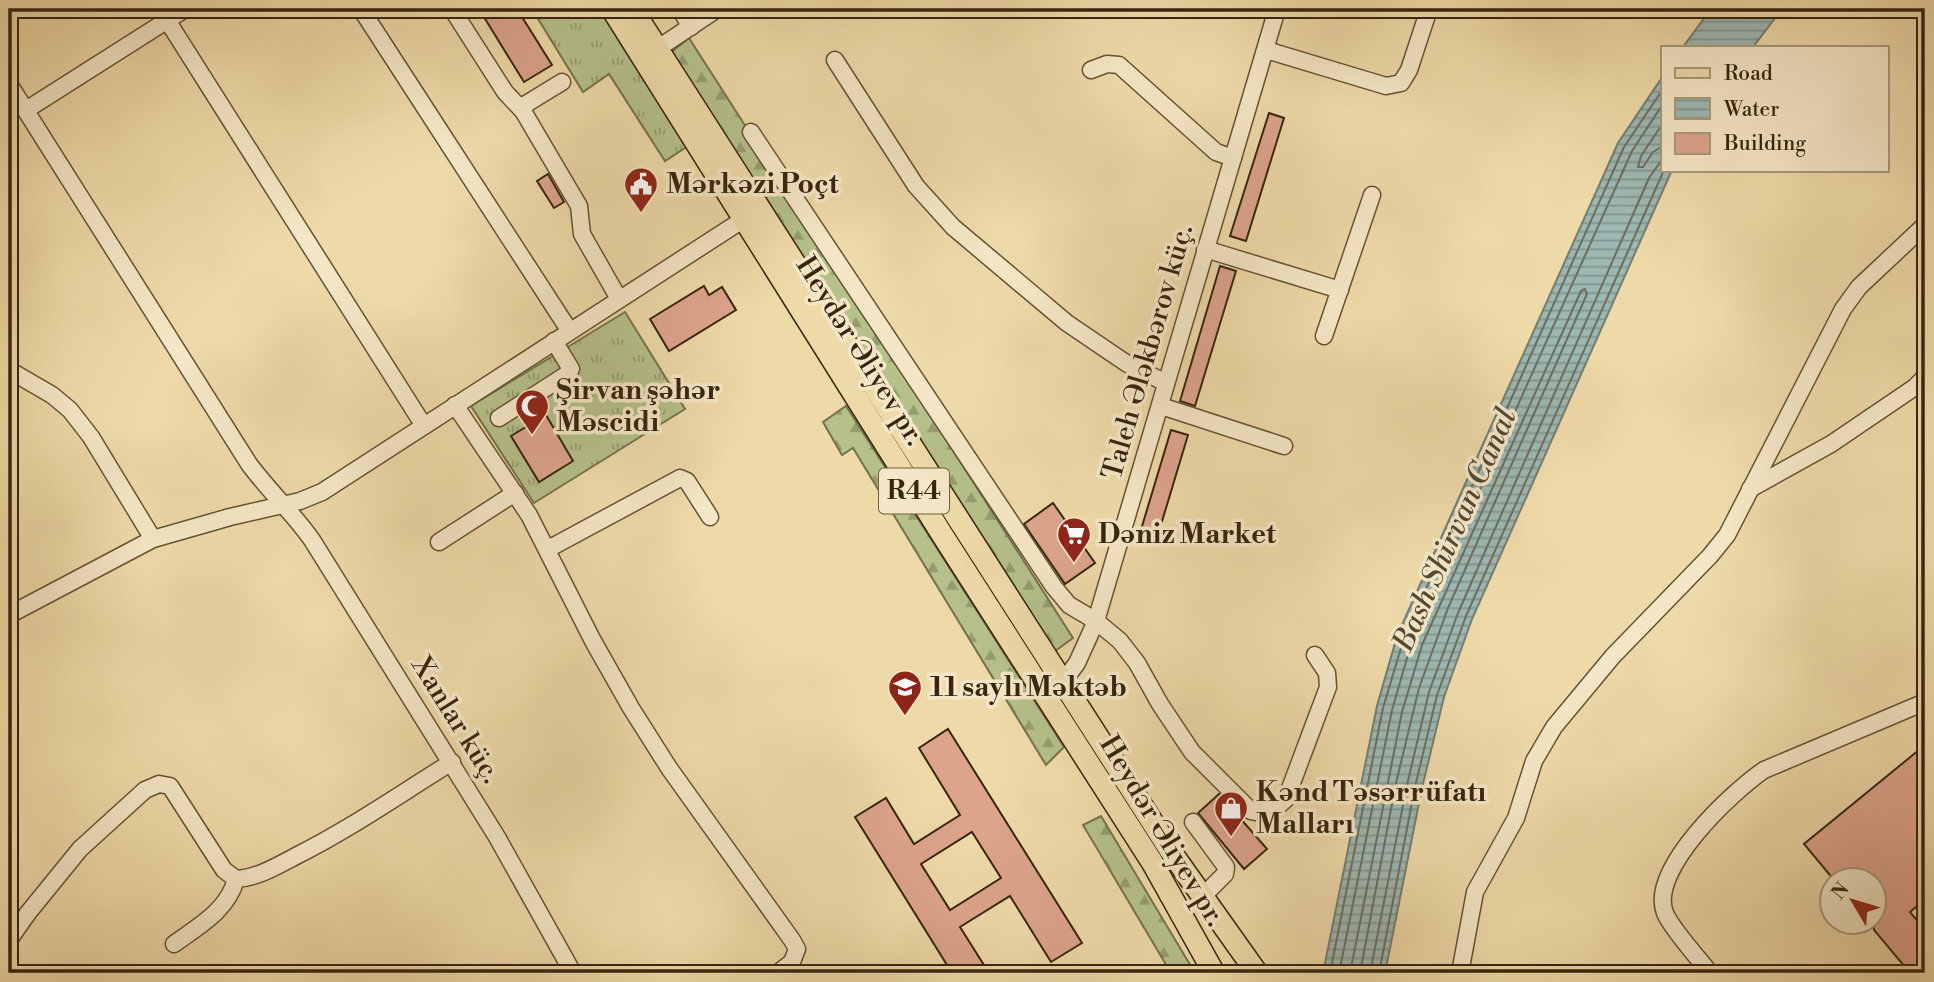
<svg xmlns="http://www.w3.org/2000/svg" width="1934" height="982" viewBox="0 0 1934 982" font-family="'Libre Bodoni',serif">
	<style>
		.grass { fill: url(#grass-tufts); stroke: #76724c; stroke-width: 2 }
		.forest { fill: url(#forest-firs); stroke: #76724c; stroke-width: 2 }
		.water { fill: url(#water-rules); stroke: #747d70; stroke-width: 2 }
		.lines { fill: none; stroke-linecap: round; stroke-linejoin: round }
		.shore { stroke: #6a6e60; stroke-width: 2 }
		.building { fill: #dda48c; stroke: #37250e; stroke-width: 2; fill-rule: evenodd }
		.minor-casing { stroke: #655234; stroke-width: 19 }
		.major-casing { stroke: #37250e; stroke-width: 24 }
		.minor { stroke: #f4e6c6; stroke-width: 16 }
		.major { stroke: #eed9a8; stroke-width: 21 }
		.labels { text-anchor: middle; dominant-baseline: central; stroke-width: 7; stroke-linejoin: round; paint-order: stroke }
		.shield { fill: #f4e6c6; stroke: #705f45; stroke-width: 2 }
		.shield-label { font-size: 26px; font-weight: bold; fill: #37250e }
		.poi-label { font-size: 28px; font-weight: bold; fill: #37250e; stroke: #f4e6c6; text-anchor: start }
		.street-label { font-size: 28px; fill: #37250e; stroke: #f4e6c6 }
		.water-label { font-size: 30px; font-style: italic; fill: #504a37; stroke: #f4e6c6 }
	</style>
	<defs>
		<pattern id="grass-tufts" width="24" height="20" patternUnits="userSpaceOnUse" patternTransform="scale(1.75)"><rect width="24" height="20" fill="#b5c08a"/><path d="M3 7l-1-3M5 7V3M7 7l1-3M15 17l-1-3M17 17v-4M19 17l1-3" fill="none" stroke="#949c6f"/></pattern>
		<pattern id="forest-firs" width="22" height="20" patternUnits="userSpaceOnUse" patternTransform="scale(1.75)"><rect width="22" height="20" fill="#b5c08a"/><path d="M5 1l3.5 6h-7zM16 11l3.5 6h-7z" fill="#949c6f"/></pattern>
		<pattern id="water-rules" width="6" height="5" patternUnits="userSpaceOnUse" patternTransform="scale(1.75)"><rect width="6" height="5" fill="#9db8b2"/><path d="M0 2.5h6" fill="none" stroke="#81958f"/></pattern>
	</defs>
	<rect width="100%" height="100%" fill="#eed9a8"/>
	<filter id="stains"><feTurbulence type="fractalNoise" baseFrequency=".00286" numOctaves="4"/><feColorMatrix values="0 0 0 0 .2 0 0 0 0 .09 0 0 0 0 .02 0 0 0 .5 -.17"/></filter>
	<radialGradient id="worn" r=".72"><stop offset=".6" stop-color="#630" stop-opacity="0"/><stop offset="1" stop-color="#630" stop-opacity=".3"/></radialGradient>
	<g class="grass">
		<polygon points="532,9 602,9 688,146 665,161 609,74 583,92"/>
		<polygon points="625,312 685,409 534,503 471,406"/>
	</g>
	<g class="forest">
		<polygon points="689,38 1073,638 1051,654 669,54"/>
		<polygon points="846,406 1064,747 1046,765 853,448 842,455 823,422"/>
		<polygon points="1101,816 1195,973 1171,973 1083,825"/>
	</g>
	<g class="water">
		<polygon points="1711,9 1782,9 1753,47 1683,47"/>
		<polygon points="1663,76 1663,170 1672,170 1472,619 1444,697 1422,788 1385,973 1323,973 1377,706 1397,636 1618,143"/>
	</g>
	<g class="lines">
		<g class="shore">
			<polyline points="1663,123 1641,156 1638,167 1643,167 1653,152 1663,146"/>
			<polyline points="1330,973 1383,708 1404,638 1624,147 1663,89"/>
			<polyline points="1339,973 1392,710 1412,641 1632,151 1663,104"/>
			<polyline points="1350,973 1402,712 1422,645 1581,291 1585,289 1587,294 1448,608 1419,688 1396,783 1360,973"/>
			<polyline points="1370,973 1407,785 1429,692 1458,613 1649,178 1663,158"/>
			<polyline points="1379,973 1415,787 1437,695 1466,616 1664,170"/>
		</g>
	</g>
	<g class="building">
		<polygon points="479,9 517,9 552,65 524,82"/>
		<polygon points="1269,113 1284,118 1246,241 1230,236"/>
		<polygon points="548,174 564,202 554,208 537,181"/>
		<polygon points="1220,266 1236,271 1195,406 1180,401"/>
		<polygon points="704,286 709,295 722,287 736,310 669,351 650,319"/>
		<polygon points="546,415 573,461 539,482 511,436"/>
		<polygon points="1171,430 1188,435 1157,538 1140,533"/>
		<polygon points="1053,503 1095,563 1065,584 1024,524"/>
		<path d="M948,729L1082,943L1051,962L1010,896L960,927L989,973H952L855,817L886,798L914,844L960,815L919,748ZM972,832L1001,878L950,910L921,864Z"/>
		<polygon points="1925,745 1925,899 1910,912 1925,930 1925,973 1910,973 1874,930 1874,880 1834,880 1804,844"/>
		<polygon points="1219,794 1267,849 1244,869 1198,813"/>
	</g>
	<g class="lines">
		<g class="minor-casing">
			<g id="minor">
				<polyline points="160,9 424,426"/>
				<polyline points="361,9 569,330"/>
				<polyline points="452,9 505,92 523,111"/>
				<polyline points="680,9 691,27"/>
				<polyline points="657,49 717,9"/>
				<polyline points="1266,50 1386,86 1401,83 1409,70 1429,9"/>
				<polyline points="835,60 916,186 953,227 1067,323 1126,363 1166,383"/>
				<polyline points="1091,70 1107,64 1119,65 1216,152 1233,158"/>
				<polyline points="562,82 526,104 523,111 579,206 582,234 619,299"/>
				<path d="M9,84L249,464C269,491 293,513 312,540L497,837L573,973"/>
				<polyline points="26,110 185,9"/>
				<path d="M751,132L1054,587L1069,605L1096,621L1120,641L1137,663L1160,704L1192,752L1251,811C1267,815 1274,810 1286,799L1328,687L1327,673L1315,655"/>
				<polyline points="1205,249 1340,290"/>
				<polyline points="1324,336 1372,195"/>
				<polyline points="9,370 52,395 70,410 91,437 153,539"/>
				<polyline points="455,405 529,515 593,641 631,708 669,768 792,940 797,949 792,962 778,973"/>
				<polyline points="1161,406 1284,446"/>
				<polyline points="499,418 569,373 571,369 554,341"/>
				<polyline points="1750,489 1831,444 1915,387 1925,377"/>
				<polyline points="439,542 515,493"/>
				<polyline points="548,549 680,478 687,481 710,517"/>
				<polyline points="9,615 153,539 230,517 300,501 322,492 744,219"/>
				<polyline points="1057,690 1077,663 1096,621 1277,9"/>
				<polyline points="1193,822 1226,867 1225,874 1203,896"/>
				<polyline points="9,940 28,913 80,849 145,790 159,784 170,786 224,870 236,879"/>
				<path d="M174,944C199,926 228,910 236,879C257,878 277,866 296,856C350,829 400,794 452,762"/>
				<polyline points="1460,973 1475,892 1516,818 1534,761 1554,727 1613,656 1710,556 1727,535 1843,309 1859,287 1925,225"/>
				<path d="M1710,973C1699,959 1671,928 1665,913C1648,870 1732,792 1764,770L1925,702"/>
			</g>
		</g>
		<g class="major-casing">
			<g id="major">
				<polyline points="612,9 943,536 1152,862 1214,973"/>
				<polyline points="632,9 1176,859 1257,973"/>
			</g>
		</g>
		<use href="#minor" class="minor"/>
		<use href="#major" class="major"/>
	</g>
	<defs>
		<g id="civic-pin" transform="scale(1.75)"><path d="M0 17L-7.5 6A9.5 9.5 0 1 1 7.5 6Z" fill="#8f2418" stroke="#f4e6c6"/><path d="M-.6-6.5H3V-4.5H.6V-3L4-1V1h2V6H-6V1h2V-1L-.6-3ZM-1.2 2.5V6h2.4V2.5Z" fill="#fff"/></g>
		<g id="mosque-pin" transform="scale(1.75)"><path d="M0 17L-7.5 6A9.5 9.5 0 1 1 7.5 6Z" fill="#8f2418" stroke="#f4e6c6"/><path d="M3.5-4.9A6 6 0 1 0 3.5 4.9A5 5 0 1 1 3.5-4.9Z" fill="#fff"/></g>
		<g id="supermarket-pin" transform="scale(1.75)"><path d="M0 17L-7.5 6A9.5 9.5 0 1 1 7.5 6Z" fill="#8f2418" stroke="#f4e6c6"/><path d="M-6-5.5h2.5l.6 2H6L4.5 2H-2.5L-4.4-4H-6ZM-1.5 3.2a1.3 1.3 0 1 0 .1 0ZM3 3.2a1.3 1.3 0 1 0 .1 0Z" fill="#fff"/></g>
		<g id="school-pin" transform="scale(1.75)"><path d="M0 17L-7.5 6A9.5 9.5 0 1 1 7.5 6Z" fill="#8f2418" stroke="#f4e6c6"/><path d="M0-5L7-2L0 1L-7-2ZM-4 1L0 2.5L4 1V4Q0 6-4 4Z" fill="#fff"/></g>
		<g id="shop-pin" transform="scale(1.75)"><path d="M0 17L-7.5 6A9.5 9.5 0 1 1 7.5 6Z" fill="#8f2418" stroke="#f4e6c6"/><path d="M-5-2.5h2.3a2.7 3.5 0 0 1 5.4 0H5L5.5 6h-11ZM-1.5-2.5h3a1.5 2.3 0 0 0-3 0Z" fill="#fff"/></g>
	</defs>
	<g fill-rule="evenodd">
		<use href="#civic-pin" x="641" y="184"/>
		<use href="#mosque-pin" x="532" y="406"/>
		<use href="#supermarket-pin" x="1074" y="534"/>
		<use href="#school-pin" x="905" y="687"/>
		<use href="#shop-pin" x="1231" y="808"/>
	</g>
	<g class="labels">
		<rect class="shield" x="879" y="468.5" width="70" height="45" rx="5"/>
		<g class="shield-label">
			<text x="914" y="491">R44</text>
		</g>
		<g class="poi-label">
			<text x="666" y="184">Mərkəzi Poçt</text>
			<text x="556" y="390">Şirvan şəhər<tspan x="556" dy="32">Məscidi</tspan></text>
			<text x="1098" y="534">Dəniz Market</text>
			<text x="930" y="687">11 saylı Məktəb</text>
			<text x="1256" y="792">Kənd Təsərrüfatı<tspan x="1256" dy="32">Malları</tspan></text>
		</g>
		<g class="street-label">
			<text transform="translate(860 351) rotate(58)">Heydər Əliyev pr.</text>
			<text transform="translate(1148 352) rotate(-74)">Taleh Ələkbərov küç.</text>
			<text transform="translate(456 720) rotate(58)">Xanlar küç.</text>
			<text transform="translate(1162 831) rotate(59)">Heydər Əliyev pr.</text>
		</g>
		<g class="water-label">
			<text transform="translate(1455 530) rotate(-66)">Bash Shirvan Canal</text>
		</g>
	</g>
	<rect width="1934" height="982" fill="none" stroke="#eed9a8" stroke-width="35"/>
	<rect x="10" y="10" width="1913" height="961" fill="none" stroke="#37250e" stroke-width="3.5"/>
	<rect x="18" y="18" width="1899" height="947" fill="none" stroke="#37250e" stroke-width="2"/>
	<rect x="1661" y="46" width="228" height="126" fill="#f4e6c6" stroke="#a8997c" stroke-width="2"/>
	<rect x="1675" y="68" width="35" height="10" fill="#eed9a8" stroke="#a8997c" stroke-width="2"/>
	<text x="1724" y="80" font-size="21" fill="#37250e">Road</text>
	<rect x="1675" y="98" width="35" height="21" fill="url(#water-rules)" stroke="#a8997c" stroke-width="2"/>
	<text x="1724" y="116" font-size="21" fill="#37250e">Water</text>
	<rect x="1675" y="133" width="35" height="21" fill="#dda48c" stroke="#a8997c" stroke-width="2"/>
	<text x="1724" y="150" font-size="21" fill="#37250e">Building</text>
	<g transform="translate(1853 901) rotate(308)"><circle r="33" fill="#f4e6c6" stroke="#a8997c" stroke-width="2"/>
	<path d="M0-5L12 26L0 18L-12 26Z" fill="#8f2418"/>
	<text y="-10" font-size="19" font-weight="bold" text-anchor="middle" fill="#37250e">N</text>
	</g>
	<rect width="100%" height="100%" filter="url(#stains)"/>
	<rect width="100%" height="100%" fill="url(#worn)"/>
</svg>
